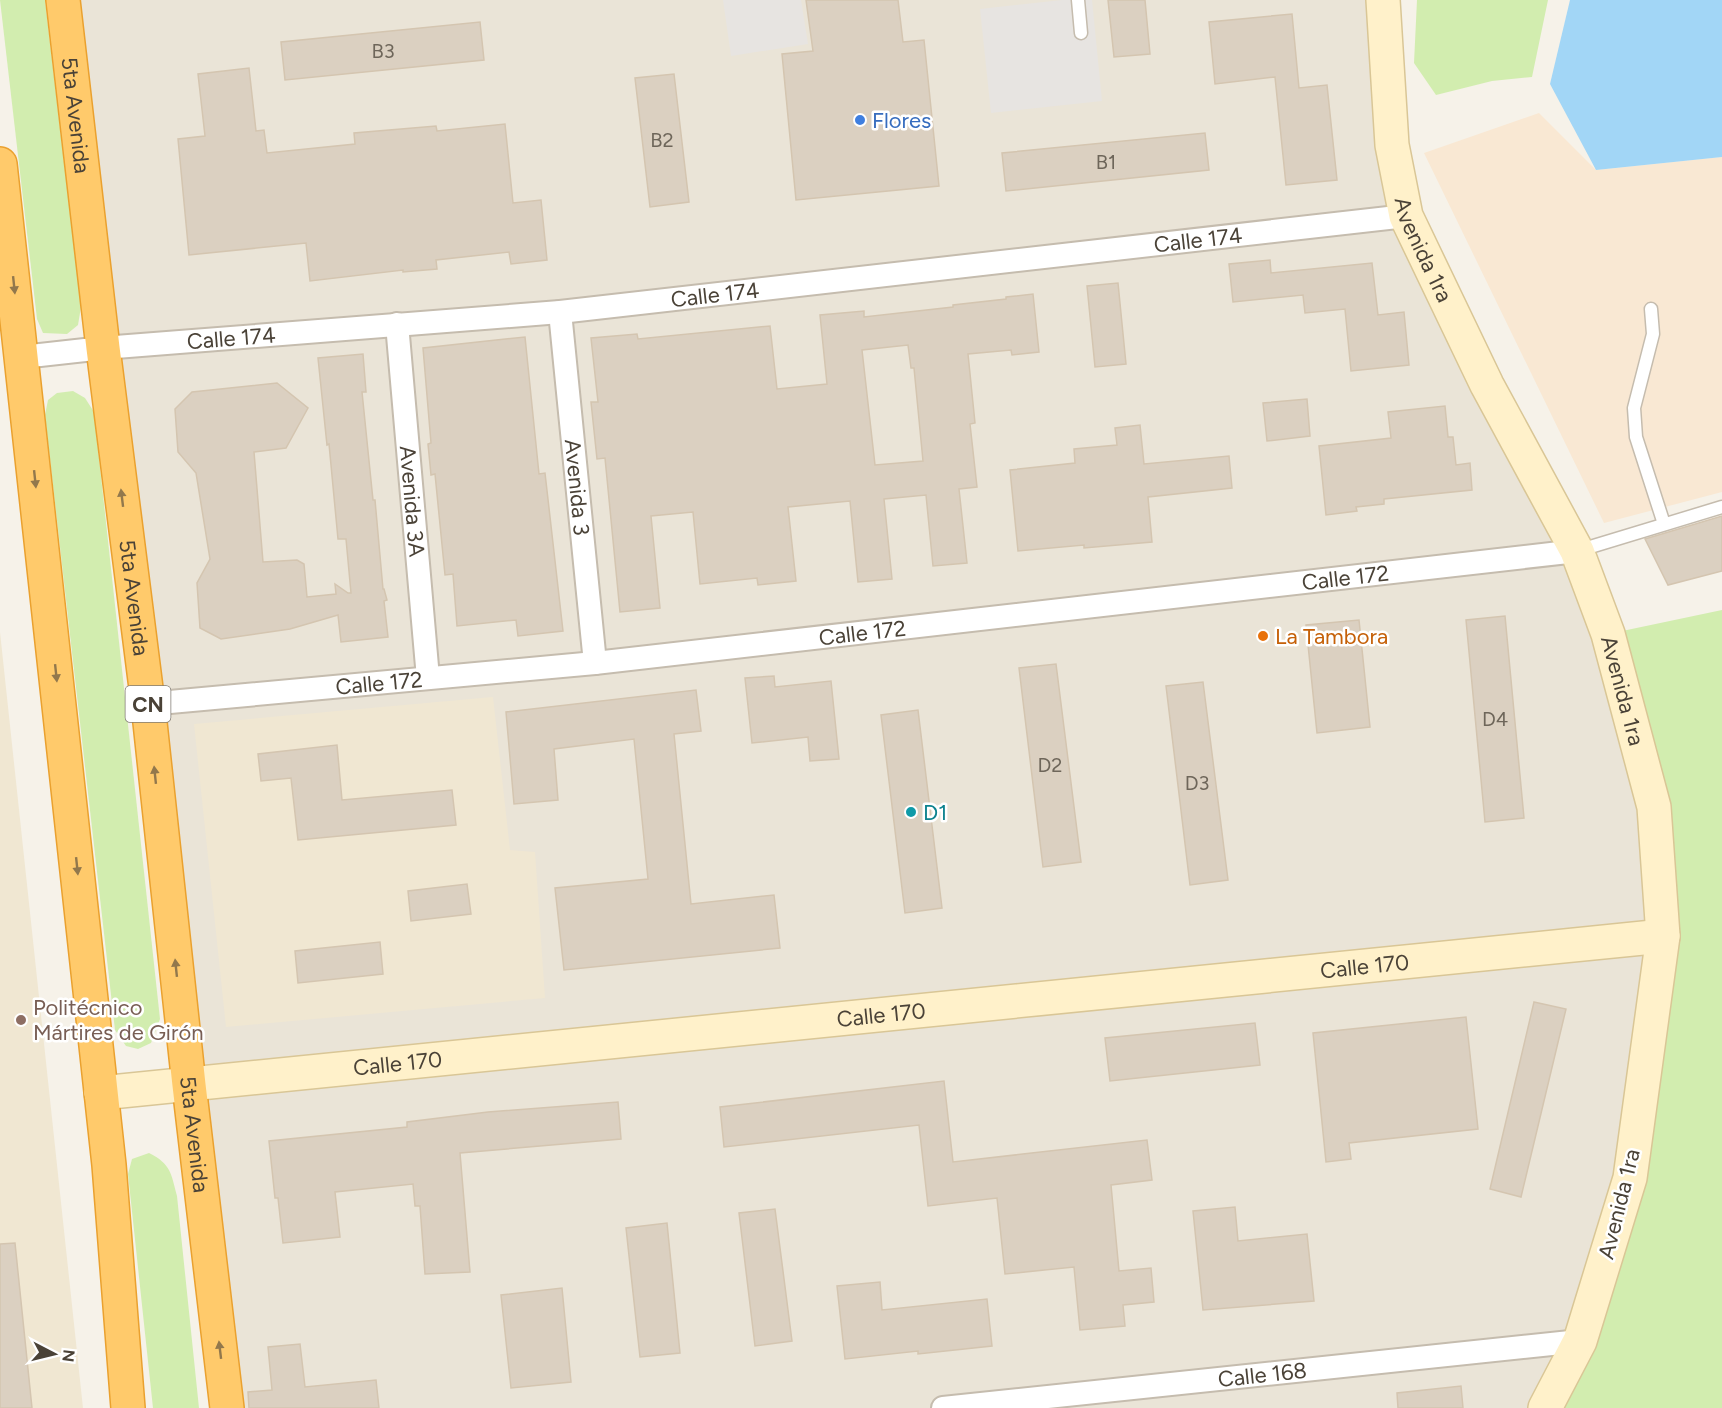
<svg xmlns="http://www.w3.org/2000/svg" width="1722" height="1408" viewBox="0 0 1722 1408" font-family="Figtree,sans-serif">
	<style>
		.residential { fill: #eae4d7 }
		.commercial { fill: #f9e8d3 }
		.education { fill: #f0e7d2 }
		.green { fill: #d2edaf }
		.parking { fill: #e7e4e1 }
		.water { fill: #a2d6f6 }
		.building { fill: #dbd0c1; stroke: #d4c5b0; stroke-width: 1.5; fill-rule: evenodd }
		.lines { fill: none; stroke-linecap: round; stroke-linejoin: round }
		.lane-casing { stroke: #c5bcae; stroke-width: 15 }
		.street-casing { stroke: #c5bcae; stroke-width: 26 }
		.secondary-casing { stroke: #d9c696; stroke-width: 36 }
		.highway-casing { stroke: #eaa12f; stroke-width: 36 }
		.lane { stroke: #fff; stroke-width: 12 }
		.street { stroke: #fff; stroke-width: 22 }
		.secondary { stroke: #fff1ca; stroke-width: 33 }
		.highway { stroke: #ffca6b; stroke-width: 33 }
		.oneway { fill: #92784c }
		.shop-dot { fill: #3f7fe0; stroke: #fff; stroke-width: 2 }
		.food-dot { fill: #e8710a; stroke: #fff; stroke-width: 2 }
		.culture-dot { fill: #0f9aa8; stroke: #fff; stroke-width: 2 }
		.education-dot { fill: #8d6e63; stroke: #fff; stroke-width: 2 }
		.labels { text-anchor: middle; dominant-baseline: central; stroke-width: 5; stroke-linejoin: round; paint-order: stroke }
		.number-label { font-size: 20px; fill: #6e665a }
		.shield { fill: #fff; stroke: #807b73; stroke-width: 1.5 }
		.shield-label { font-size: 21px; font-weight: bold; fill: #4a4237 }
		.street-label { font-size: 22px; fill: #4a4237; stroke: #fff }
		.shop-label { font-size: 22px; fill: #366cbe; stroke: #fff; text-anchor: start }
		.food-label { font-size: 22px; fill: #c56008; stroke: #fff; text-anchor: start }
		.culture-label { font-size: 22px; fill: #0d838f; stroke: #fff; text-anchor: start }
		.education-label { font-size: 22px; fill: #785e54; stroke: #fff; text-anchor: start }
	</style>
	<rect width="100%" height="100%" fill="#f6f2e9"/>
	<polygon class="residential" points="63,0 1383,0 1406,216 1577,551 1654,807 1630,1178 1545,1408 227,1408"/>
	<polygon class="commercial" points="1539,113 1596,170 1722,157 1722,492 1604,523 1424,153"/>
	<g class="education">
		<polygon points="0,627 0,632 83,1408 0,1408"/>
		<polygon points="493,697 510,850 535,852 545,998 226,1027 194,724"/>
	</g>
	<g class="green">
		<polygon points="0,0 45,0 81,307 78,325 67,334 43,333 37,319"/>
		<polygon points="1417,0 1548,0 1532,77 1492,81 1436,95 1414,63"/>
		<polygon points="73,391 85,398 94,412 160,1019 151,1043 138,1049 126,1046 115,1030 45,415 48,400 57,393"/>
		<polygon points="1722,610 1722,1408 1545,1408 1580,1341 1663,936 1608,634"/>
		<path d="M149,1153C171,1164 171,1173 177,1196L199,1408H153L128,1174L132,1159Z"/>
	</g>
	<g class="parking">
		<polygon points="723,0 801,0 808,44 731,56"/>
		<polygon points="1062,0 1092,0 1102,101 991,113 980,9"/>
	</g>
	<polygon class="water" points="1570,0 1722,0 1722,157 1596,170 1550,84"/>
	<g class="building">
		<polygon points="806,0 898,0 903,42 924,40 939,186 796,200 782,54 813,51"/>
		<polygon points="1108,0 1145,0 1150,54 1114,57"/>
		<polygon points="1292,14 1299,88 1327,85 1337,180 1286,185 1275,77 1215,84 1209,22"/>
		<polygon points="480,22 484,60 285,80 281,42"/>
		<polygon points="249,68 256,131 264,130 267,153 355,144 354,133 436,126 437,131 505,124 513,203 541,200 547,260 511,264 509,252 436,260 437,269 403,272 403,270 310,281 306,243 189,255 178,139 205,136 198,74"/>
		<polygon points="674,74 689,202 650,207 635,78"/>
		<polygon points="1205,133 1209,170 1006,191 1002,153"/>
		<polygon points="1270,260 1271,273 1372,263 1378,315 1404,312 1409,365 1351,371 1345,309 1305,313 1303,295 1233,302 1229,264"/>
		<polygon points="1118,283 1126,364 1095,367 1087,286"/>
		<path d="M1033,294L1039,352L1012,355L1011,350L968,354L975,423L970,424L977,487L959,489L967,563L933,566L926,495L884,499L892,579L858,582L850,501L788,507L796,581L758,585L757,578L700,584L693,512L651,516L660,608L620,612L605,458L597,459L591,402H598L591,338L637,334L638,339L770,326L777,389L827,384L820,315L864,311V317L953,307V305L1006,299V297ZM908,345L911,368H914L923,461L875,465L862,350Z"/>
		<polygon points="525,337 539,474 545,473 563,631 518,636 516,620 457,626 453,574 445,575 435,474 431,475 428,444 431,443 423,348"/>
		<polygon points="363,354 366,392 362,392 373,500 375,500 383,589 384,589 387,600 384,601 388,637 341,642 338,615 290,629 221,639 200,628 197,583 210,559 196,473 178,452 175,409 192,392 277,383 308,408 286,448 254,452 263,562 297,560 304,564 307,597 336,594 335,584 348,593 351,593 346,539 338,539 329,444 327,445 318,358"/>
		<polygon points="1307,399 1310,436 1267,441 1263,403"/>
		<polygon points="1445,406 1448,437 1453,437 1456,465 1470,463 1472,490 1384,499 1384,504 1356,507 1357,511 1326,515 1319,446 1391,438 1388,412"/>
		<polygon points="1140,425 1144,464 1229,456 1232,488 1148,497 1152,542 1084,548 1084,545 1018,551 1010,470 1075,463 1074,449 1117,445 1115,428"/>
		<polygon points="1722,516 1722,571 1668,585 1645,539"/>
		<polygon points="1505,616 1524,818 1485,822 1466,620"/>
		<polygon points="1359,620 1370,727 1317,733 1306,625"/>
		<polygon points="1056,664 1081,862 1043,867 1019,668"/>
		<polygon points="774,676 775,687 831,681 839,759 810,761 808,737 752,743 745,678"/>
		<polygon points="1203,682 1228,880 1190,885 1166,686"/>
		<polygon points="696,690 701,731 674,734 691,904 774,895 780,948 564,970 555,888 648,879 634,739 554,749 558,800 514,804 506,712"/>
		<polygon points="918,710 942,908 905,913 881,715"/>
		<polygon points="337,745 342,800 452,790 456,825 298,840 291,778 261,781 258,754"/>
		<polygon points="467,884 471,914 411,921 408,891"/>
		<polygon points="380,942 383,974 298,983 295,951"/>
		<polygon points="1534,1002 1566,1009 1521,1197 1490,1189"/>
		<polygon points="1466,1017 1478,1129 1349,1143 1351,1159 1326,1162 1313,1033"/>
		<polygon points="1255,1023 1260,1065 1110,1081 1105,1038"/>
		<polygon points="944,1081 953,1162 1147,1140 1152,1180 1111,1185 1119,1271 1151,1268 1154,1302 1123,1305 1125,1326 1080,1330 1074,1267 1005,1274 997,1198 928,1206 919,1125 724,1147 720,1107"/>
		<polygon points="618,1102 621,1139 460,1153 470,1272 425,1274 420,1206 415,1206 413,1184 335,1192 340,1237 283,1243 278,1198 275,1198 269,1141 407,1127 407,1122 488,1112"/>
		<polygon points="1235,1207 1238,1241 1307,1234 1314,1301 1203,1310 1193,1211"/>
		<polygon points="775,1209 792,1341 755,1346 739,1213"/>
		<polygon points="667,1223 680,1353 640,1357 626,1228"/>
		<polygon points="15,1243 32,1408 0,1408 0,1244"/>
		<polygon points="880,1282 882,1310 987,1299 992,1346 918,1354 918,1351 845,1359 837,1286"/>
		<polygon points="562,1288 571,1382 511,1388 501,1295"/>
		<polygon points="300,1344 305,1387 376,1380 379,1408 249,1408 248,1392 272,1390 268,1347"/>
		<polygon points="1461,1386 1463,1408 1398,1408 1397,1393"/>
	</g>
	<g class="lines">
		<g class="lane-casing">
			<g id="lane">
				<polyline points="1078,0 1081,33"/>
				<polyline points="1651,309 1653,334 1634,408 1636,437 1664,524"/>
				<polyline points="1577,551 1722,507"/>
			</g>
		</g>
		<g class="street-casing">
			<g id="street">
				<path id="s1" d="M560,312L595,663"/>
				<path id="s2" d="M397,324L428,678"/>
				<path id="s3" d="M22,357L103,348L560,312L1406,216"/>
				<path id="s4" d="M148,704L595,663L1577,551"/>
				<path id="s5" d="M943,1408L1580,1341"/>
			</g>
		</g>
		<g class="secondary-casing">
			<g id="secondary">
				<path id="s6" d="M1383,0L1392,145L1406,216L1487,385L1577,551L1608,634L1654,807L1663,936L1630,1178L1580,1341L1545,1408"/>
				<path id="s7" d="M101,1093L1663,936"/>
			</g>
		</g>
		<g class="highway-casing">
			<g id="highway">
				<path id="s8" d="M63,0L103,348L148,704L189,1085L227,1408"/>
				<polyline points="0,164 109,1165 128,1408"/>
			</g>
		</g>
		<use href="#lane" class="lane"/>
		<use href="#street" class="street"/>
		<use href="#secondary" class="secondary"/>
		<use href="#highway" class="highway"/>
	</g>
	<defs><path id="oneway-solid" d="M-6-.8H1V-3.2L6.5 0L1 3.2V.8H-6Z" transform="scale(1.5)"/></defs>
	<g class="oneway">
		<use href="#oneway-solid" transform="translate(14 285) rotate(84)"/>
		<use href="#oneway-solid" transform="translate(35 479) rotate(84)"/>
		<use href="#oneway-solid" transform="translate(122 498) rotate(-97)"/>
		<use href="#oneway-solid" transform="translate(56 673) rotate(84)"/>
		<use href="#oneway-solid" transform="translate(155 775) rotate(-96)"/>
		<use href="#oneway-solid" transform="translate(77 866) rotate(84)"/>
		<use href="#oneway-solid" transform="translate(176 968) rotate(-96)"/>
		<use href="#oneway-solid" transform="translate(220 1350) rotate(-97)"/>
	</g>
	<circle class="shop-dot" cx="860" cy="120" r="6"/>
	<circle class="food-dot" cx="1263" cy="636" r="6"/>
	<circle class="culture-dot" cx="911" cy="812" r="6"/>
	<circle class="education-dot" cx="21" cy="1020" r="6"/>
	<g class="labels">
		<g class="number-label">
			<text x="383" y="51">B3</text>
			<text x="662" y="140">B2</text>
			<text x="1106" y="162">B1</text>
			<text x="1495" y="719">D4</text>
			<text x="1050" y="765">D2</text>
			<text x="1197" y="783">D3</text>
		</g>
		<rect class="shield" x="125.5" y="686" width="45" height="36" rx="4.5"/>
		<g class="shield-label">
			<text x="148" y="704">CN</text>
		</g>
		<g class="street-label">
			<text stroke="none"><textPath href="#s8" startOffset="116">5ta Avenida</textPath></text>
			<text stroke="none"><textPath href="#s3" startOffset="1182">Calle 174</textPath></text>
			<text stroke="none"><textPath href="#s6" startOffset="255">Avenida 1ra</textPath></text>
			<text stroke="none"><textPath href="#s3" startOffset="696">Calle 174</textPath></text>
			<text stroke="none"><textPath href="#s3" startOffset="210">Calle 174</textPath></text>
			<text stroke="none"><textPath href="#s1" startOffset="176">Avenida 3</textPath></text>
			<text stroke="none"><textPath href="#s2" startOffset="178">Avenida 3A</textPath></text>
			<text stroke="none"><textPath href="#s4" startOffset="1204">Calle 172</textPath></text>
			<text stroke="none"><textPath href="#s8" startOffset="602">5ta Avenida</textPath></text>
			<text stroke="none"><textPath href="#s4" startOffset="718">Calle 172</textPath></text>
			<text stroke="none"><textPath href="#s4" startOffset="232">Calle 172</textPath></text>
			<text stroke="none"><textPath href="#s6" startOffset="741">Avenida 1ra</textPath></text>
			<text stroke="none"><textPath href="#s7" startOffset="1270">Calle 170</textPath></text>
			<text stroke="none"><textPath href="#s7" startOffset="784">Calle 170</textPath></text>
			<text stroke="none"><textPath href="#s7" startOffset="298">Calle 170</textPath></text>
			<text stroke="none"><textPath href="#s8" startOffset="1142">5ta Avenida</textPath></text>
			<text transform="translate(1619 1204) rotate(-76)">Avenida 1ra</text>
			<text stroke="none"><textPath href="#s5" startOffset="321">Calle 168</textPath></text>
		</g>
		<g class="shop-label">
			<text x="872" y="120">Flores</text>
		</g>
		<g class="food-label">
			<text x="1275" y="636">La Tambora</text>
		</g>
		<g class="culture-label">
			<text x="923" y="812">D1</text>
		</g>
		<g class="education-label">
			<text x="33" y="1007">Politécnico<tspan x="33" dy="25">Mártires de Girón</tspan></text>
		</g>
	</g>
	<g transform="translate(54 1354) rotate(97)" stroke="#ffffff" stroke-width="4.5" paint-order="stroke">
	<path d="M0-4.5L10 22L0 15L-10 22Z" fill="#4a4237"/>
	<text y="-9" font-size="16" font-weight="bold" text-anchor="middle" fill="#4a4237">N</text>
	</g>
</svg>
